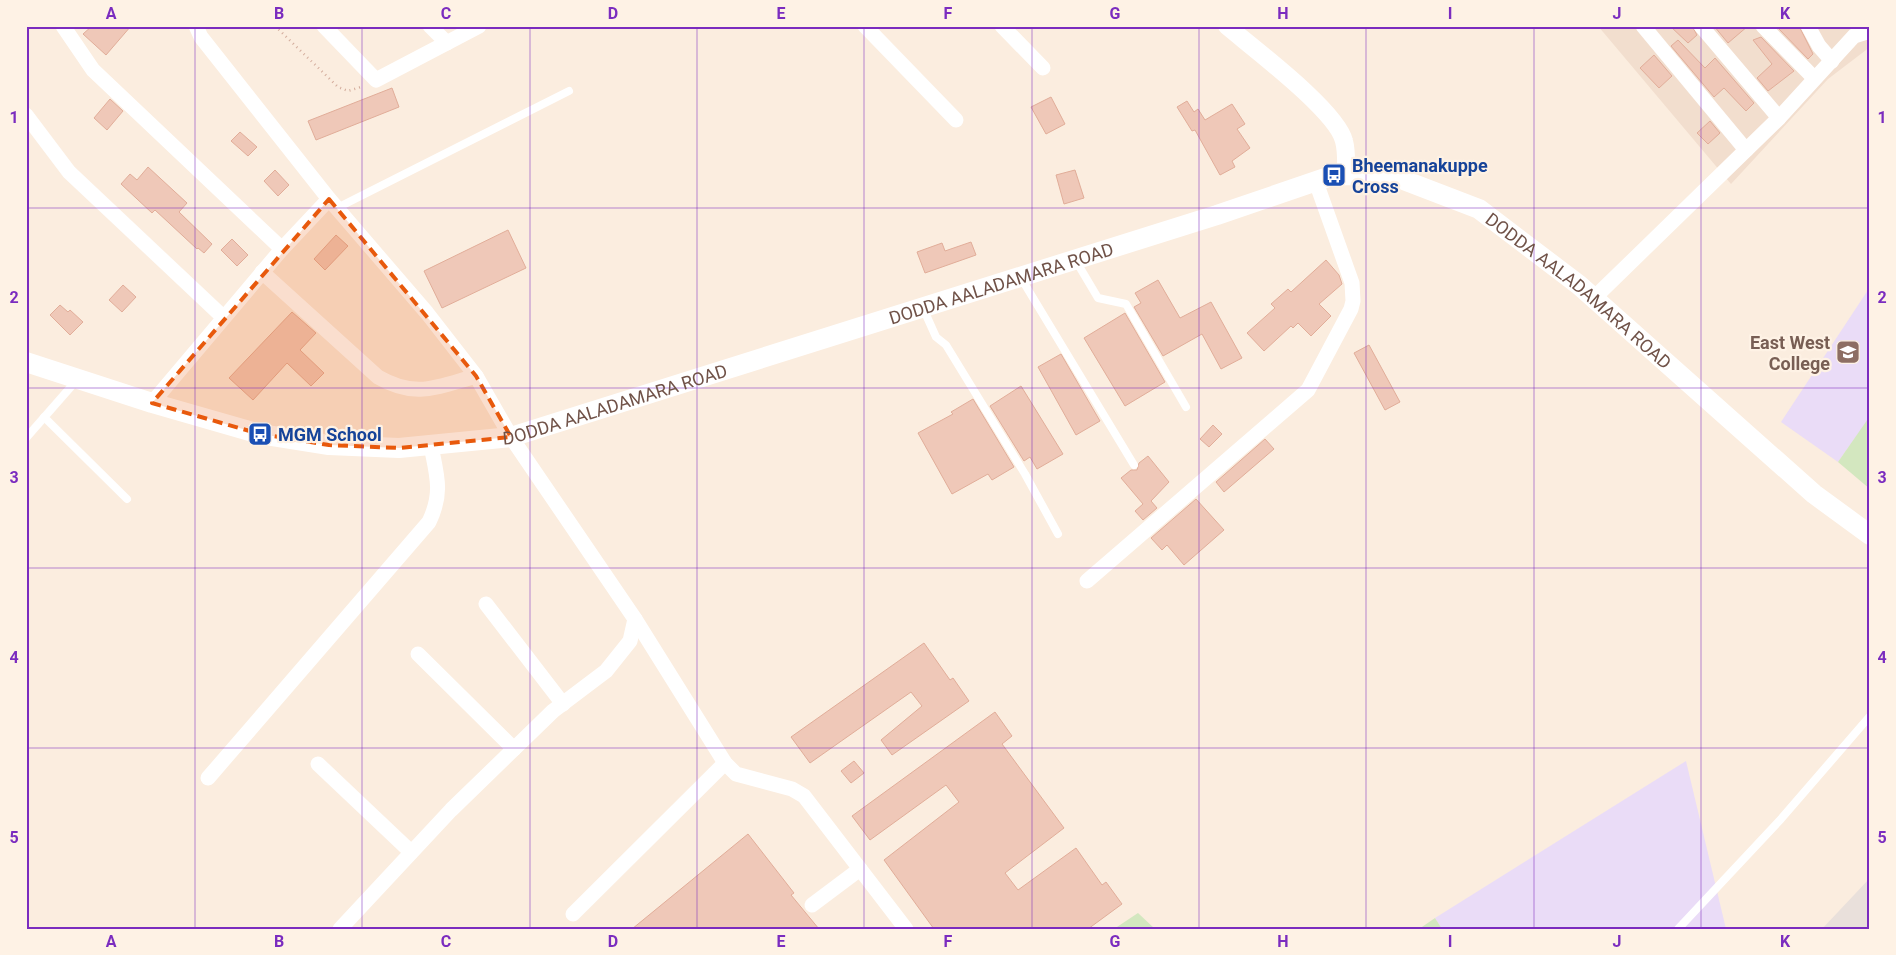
<svg xmlns="http://www.w3.org/2000/svg" width="1896" height="955" viewBox="0 0 1896 955" font-family="Roboto,sans-serif">
	<style>
		.residential { fill: #f2dece }
		.industrial { fill: #e9e0db }
		.education { fill: #eadcf7 }
		.green { fill: #d3e7bf }
		.building { fill: #efc8b8; stroke: #e1ad99 }
		.lines { fill: none; stroke-linecap: round; stroke-linejoin: round }
		.path { stroke: #d3ac9c; stroke-width: 2.5; stroke-dasharray: 1 4; stroke-linecap: butt }
		.service { stroke: #fff; stroke-width: 8 }
		.minor { stroke: #fff; stroke-width: 15 }
		.tertiary { stroke: #fff; stroke-width: 18 }
		.secondary { stroke: #fff; stroke-width: 20 }
		.marked { fill: #e8590c; fill-opacity: 0.2; stroke: #e8590c; stroke-width: 4; stroke-dasharray: 10 6; stroke-linejoin: round }
		.grid { fill: none; stroke: #7b2cbf; stroke-width: 1; stroke-opacity: 0.55 }
		.labels { text-anchor: middle; dominant-baseline: central; stroke-width: 4.5; stroke-linejoin: round; paint-order: stroke }
		.transit-label { font-size: 18px; font-weight: bold; fill: #164399; stroke: #fef2e5; text-anchor: start }
		.street-label { font-size: 18px; fill: #705248; stroke: #fef2e5 }
		.education-label { font-size: 18px; font-weight: bold; fill: #785e54; stroke: #fef2e5; text-anchor: end }
		.neatline { fill: none; stroke: #7b2cbf; stroke-width: 2 }
		.grid-label { font-size: 16px; text-anchor: middle; font-weight: bold; fill: #7b2cbf }
	</style>
	<rect width="100%" height="100%" fill="#fbeddf"/>
	<polygon class="residential" points="1598,26 1870,26 1870,47 1828,79 1731,184"/>
	<polygon class="industrial" points="1870,878 1870,929 1822,929"/>
	<g class="education">
		<polygon points="1870,287 1870,417 1838,462 1781,422"/>
		<polygon points="1686,761 1726,929 1442,929 1435,918"/>
	</g>
	<g class="green">
		<polygon points="1870,416 1870,489 1838,462"/>
		<polygon points="1138,913 1155,929 1114,929"/>
		<polygon points="1435,918 1442,929 1419,929"/>
	</g>
	<g class="building">
		<polygon points="92,26 131,26 106,55 83,34"/>
		<polygon points="1670,26 1692,26 1697,35 1688,43"/>
		<polygon points="1714,26 1748,26 1728,43"/>
		<polygon points="1786,26 1799,26 1813,54 1808,59 1779,29"/>
		<polygon points="1761,37 1794,71 1768,91 1757,78 1772,64 1753,40"/>
		<polygon points="1678,40 1705,68 1715,58 1754,103 1746,111 1724,88 1714,97 1671,46"/>
		<polygon points="1654,55 1672,76 1659,88 1640,68"/>
		<polygon points="392,88 399,107 316,140 308,121"/>
		<polygon points="1051,97 1065,124 1046,134 1031,107"/>
		<polygon points="110,99 123,111 107,130 94,118"/>
		<polygon points="1187,101 1194,112 1198,109 1205,120 1232,104 1245,124 1237,129 1250,148 1232,161 1235,167 1220,175 1195,130 1192,131 1177,107"/>
		<polygon points="1710,121 1720,133 1708,144 1697,133"/>
		<polygon points="240,132 257,147 248,156 231,141"/>
		<polygon points="148,167 187,203 179,212 212,244 204,253 198,248 197,249 155,210 152,213 121,184 130,174 137,180"/>
		<polygon points="275,170 289,185 278,196 264,181"/>
		<polygon points="1075,170 1084,198 1064,204 1056,175"/>
		<polygon points="508,230 526,268 442,308 424,271"/>
		<polygon points="336,235 348,246 325,270 314,259"/>
		<polygon points="232,239 248,255 237,266 221,250"/>
		<polygon points="971,242 976,255 925,273 917,252 942,243 945,251"/>
		<polygon points="1326,260 1339,275 1342,284 1319,304 1331,316 1311,336 1298,323 1293,328 1291,326 1264,351 1247,333 1275,308 1271,304 1288,289 1291,292"/>
		<polygon points="1158,280 1180,318 1211,302 1242,358 1221,369 1202,334 1163,356 1134,307 1141,303 1135,293"/>
		<polygon points="123,285 136,297 122,312 109,300"/>
		<polygon points="60,305 68,312 70,310 83,322 70,335 50,315"/>
		<polygon points="292,312 316,333 300,350 324,373 311,386 287,363 253,400 229,378"/>
		<polygon points="1125,313 1165,382 1125,406 1084,338"/>
		<polygon points="1369,345 1400,402 1385,410 1354,353"/>
		<polygon points="1061,354 1100,421 1076,435 1038,367"/>
		<polygon points="1021,386 1063,454 1037,469 1030,457 1024,461 990,406"/>
		<polygon points="973,399 1014,467 992,480 988,474 952,494 918,433 953,414 951,412"/>
		<polygon points="1213,425 1222,434 1209,447 1200,439"/>
		<polygon points="1265,439 1274,449 1224,492 1216,482"/>
		<polygon points="1148,456 1169,482 1151,501 1157,508 1143,520 1135,511 1143,504 1121,478 1131,470 1137,470 1139,463"/>
		<polygon points="1196,499 1224,530 1184,565 1167,545 1162,550 1151,538"/>
		<polygon points="924,643 950,680 953,678 969,701 892,755 881,740 922,706 911,692 810,763 791,737"/>
		<polygon points="995,712 1012,736 1002,744 1064,828 1005,873 1018,890 1076,848 1102,885 1106,882 1122,904 1088,929 934,929 884,860 959,802 946,785 870,840 852,816"/>
		<polygon points="854,761 864,773 851,783 841,771"/>
		<polygon points="748,834 794,893 791,895 819,929 632,929"/>
	</g>
	<g class="lines">
		<polyline class="path" points="275,26 338,87 348,91 361,87"/>
		<g class="service">
			<polyline points="337,208 569,91"/>
			<polyline points="1076,261 1098,298 1126,304 1186,407"/>
			<polyline points="1021,278 1134,465"/>
			<polyline points="923,308 936,337 946,345 1025,474 1058,534"/>
			<polyline points="44,417 127,499"/>
			<polyline points="26,438 76,381"/>
			<polyline points="1678,929 1781,819 1870,716"/>
		</g>
		<g class="minor">
			<polyline points="63,26 93,70 282,249"/>
			<polyline points="196,26 201,37 329,199 427,313 476,376 511,437 635,619 725,763 736,774 792,789 804,796 906,929"/>
			<polyline points="324,26 376,80 479,26"/>
			<polyline points="430,26 447,43"/>
			<polyline points="865,26 956,120"/>
			<polyline points="1002,26 1043,68"/>
			<polyline points="1643,26 1746,150"/>
			<polyline points="1701,26 1779,118"/>
			<polyline points="1763,26 1814,78"/>
			<polyline points="1808,26 1819,46 1832,61"/>
			<polyline points="26,115 69,172 223,317"/>
			<path d="M262,272L378,377C416,399 437,387 476,376"/>
			<polyline points="1594,298 1779,118 1854,36 1870,31"/>
			<polyline points="152,403 282,249 329,199"/>
			<polyline points="1087,581 1308,390 1351,309 1353,301 1352,283 1316,182"/>
			<polyline points="486,604 563,704"/>
			<polyline points="418,654 514,749"/>
			<polyline points="318,764 411,852"/>
			<path d="M208,778L429,522C443,493 437,476 431,446"/>
			<polyline points="812,905 860,869"/>
			<polyline points="573,914 725,763"/>
			<polyline points="340,929 451,810 553,711 606,671 630,641 635,619"/>
		</g>
		<path class="tertiary" d="M1227,26C1253,48 1337,111 1344,141C1347,152 1346,164 1346,176"/>
		<path class="secondary" id="s1" d="M26,362L152,403L260,434L329,445L399,448L511,437L1217,215L1334,175L1393,176L1479,209L1579,285L1814,494L1870,535"/>
	</g>
	<path class="marked" d="M329,199L476,376L511,437L399,448L329,445L260,434L152,403Z"/>
	<path class="grid" d="M195,26V929M362,26V929M530,26V929M697,26V929M864,26V929M1032,26V929M1199,26V929M1366,26V929M1534,26V929M1701,26V929M26,208H1870M26,388H1870M26,568H1870M26,748H1870"/>
	<defs>
		<g id="bus-square" transform="scale(1.25)"><rect x="-9" y="-9" width="18" height="18" rx="4" fill="#1a4fb4" stroke="#fef2e5"/><path d="M-5-6H5V4H4V6H2V4H-2V6H-4V4H-5ZM-3.5-4V0h7V-4ZM-3.5 1.2v1.5H-2V1.2ZM2 1.2v1.5H3.5V1.2Z" fill="#fff"/></g>
		<g id="university-square" transform="scale(1.25)"><rect x="-9" y="-9" width="18" height="18" rx="4" fill="#8d6e63" stroke="#fef2e5"/><path d="M0-5L7-2L0 1L-7-2ZM-4 1L0 2.5L4 1V4Q0 6-4 4Z" fill="#fff"/></g>
	</defs>
	<g fill-rule="evenodd">
		<use href="#bus-square" x="1334" y="175"/>
		<use href="#university-square" x="1848" y="352"/>
		<use href="#bus-square" x="260" y="434"/>
	</g>
	<g class="labels">
		<g class="transit-label">
			<text x="1352" y="165">Bheemanakuppe<tspan x="1352" dy="21">Cross</tspan></text>
			<text x="278" y="434">MGM School</text>
		</g>
		<g class="street-label">
			<text stroke="none"><textPath href="#s1" startOffset="1011">DODDA AALADAMARA ROAD</textPath></text>
			<text stroke="none"><textPath href="#s1" startOffset="1641">DODDA AALADAMARA ROAD</textPath></text>
			<text stroke="none"><textPath href="#s1" startOffset="606">DODDA AALADAMARA ROAD</textPath></text>
		</g>
		<g class="education-label">
			<text x="1830" y="342">East West<tspan x="1830" dy="21">College</tspan></text>
		</g>
	</g>
	<rect width="1896" height="955" fill="none" stroke="#fef2e5" stroke-width="55"/>
	<rect x="28" y="28" width="1840" height="900" class="neatline"/>
	<g class="grid-label">
		<text x="111" y="19">A</text>
		<text x="279" y="19">B</text>
		<text x="446" y="19">C</text>
		<text x="613" y="19">D</text>
		<text x="781" y="19">E</text>
		<text x="948" y="19">F</text>
		<text x="1115" y="19">G</text>
		<text x="1283" y="19">H</text>
		<text x="1450" y="19">I</text>
		<text x="1617" y="19">J</text>
		<text x="1785" y="19">K</text>
		<text x="14" y="123">1</text>
		<text x="1882" y="123">1</text>
		<text x="14" y="303">2</text>
		<text x="1882" y="303">2</text>
		<text x="14" y="483">3</text>
		<text x="1882" y="483">3</text>
		<text x="14" y="663">4</text>
		<text x="1882" y="663">4</text>
		<text x="14" y="843">5</text>
		<text x="1882" y="843">5</text>
		<text x="111" y="947">A</text>
		<text x="279" y="947">B</text>
		<text x="446" y="947">C</text>
		<text x="613" y="947">D</text>
		<text x="781" y="947">E</text>
		<text x="948" y="947">F</text>
		<text x="1115" y="947">G</text>
		<text x="1283" y="947">H</text>
		<text x="1450" y="947">I</text>
		<text x="1617" y="947">J</text>
		<text x="1785" y="947">K</text>
	</g>
</svg>
